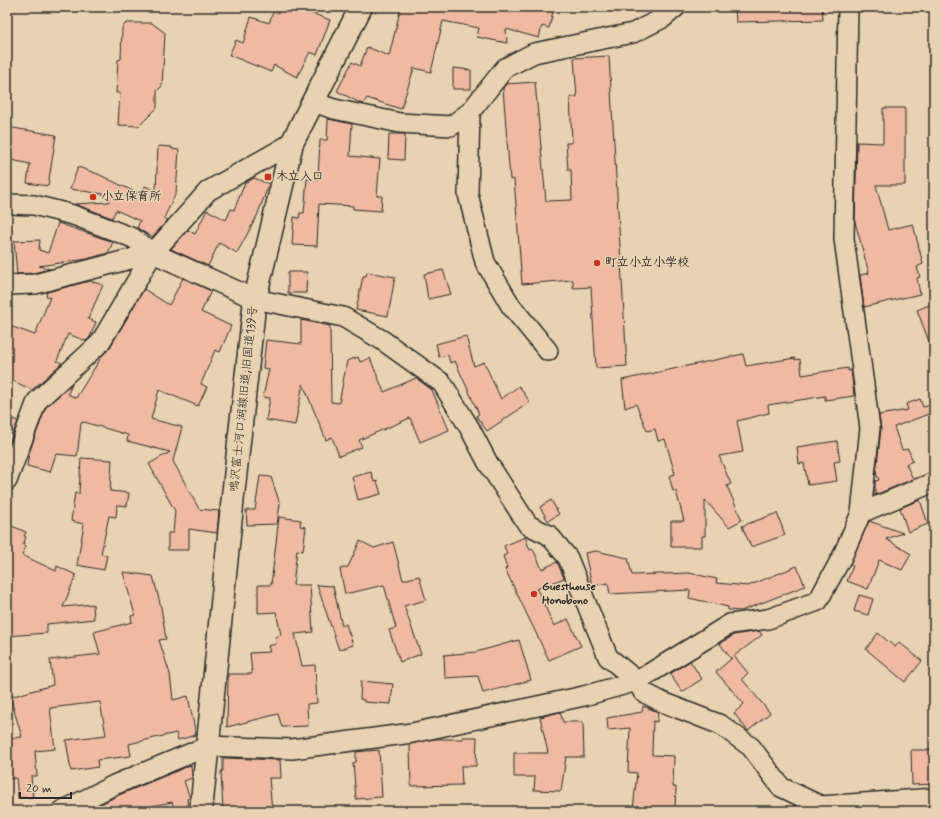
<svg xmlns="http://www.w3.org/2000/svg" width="941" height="818" viewBox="0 0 941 818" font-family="Mynerve,'Klee One',sans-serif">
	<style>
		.building { fill: #efbaa1; stroke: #2b2b2b }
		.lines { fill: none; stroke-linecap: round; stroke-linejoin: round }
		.street-casing { stroke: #2b2b2b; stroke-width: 22 }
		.secondary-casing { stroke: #2b2b2b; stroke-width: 25 }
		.street { stroke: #e8d2b1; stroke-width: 19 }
		.secondary { stroke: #e8d2b1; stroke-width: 22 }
		.poi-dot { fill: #c8321e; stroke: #e8d2b1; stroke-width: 1.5 }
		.labels { text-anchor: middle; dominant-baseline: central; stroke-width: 3; stroke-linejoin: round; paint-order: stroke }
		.poi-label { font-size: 12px; font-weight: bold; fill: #2b2b2b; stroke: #e8d2b1; text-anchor: start }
		.street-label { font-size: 12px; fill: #2b2b2b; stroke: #e8d2b1 }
	</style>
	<rect width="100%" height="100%" fill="#e8d2b1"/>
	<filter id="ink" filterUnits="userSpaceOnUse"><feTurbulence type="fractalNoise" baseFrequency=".025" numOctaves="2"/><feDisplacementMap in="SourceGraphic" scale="8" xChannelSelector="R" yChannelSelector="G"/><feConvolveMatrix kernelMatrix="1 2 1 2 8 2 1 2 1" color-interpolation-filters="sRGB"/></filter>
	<g filter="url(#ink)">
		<g class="building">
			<polygon points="275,7 308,7 306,11 330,20 317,55 310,52 297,77 274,65 271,72 229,55 236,40 243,43 251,17 269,23"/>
			<polygon points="401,7 554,7 549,28 542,26 539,38 506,29 507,43 477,37 479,28 443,21 431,72 414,68 401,109 367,98 363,104 360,103 337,91 352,62 360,66 367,47 389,56"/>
			<polygon points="735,7 822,7 823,20 736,22"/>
			<polygon points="126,23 152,23 165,33 162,86 157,91 157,108 139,126 118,125 120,93 116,93 118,60 121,59 122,28"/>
			<polygon points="609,56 627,366 596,368 591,287 573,288 573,280 522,284 514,179 510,180 503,88 506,84 535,82 546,201 572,200 571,170 568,170 566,143 572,143 570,97 577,97 574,58"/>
			<polygon points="453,68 471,70 471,89 453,89"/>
			<polygon points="883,108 905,108 905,185 876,185 888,230 913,224 923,264 917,267 920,277 917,278 920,294 864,307 860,275 869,273 855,222 857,142 883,143"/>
			<polygon points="328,119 352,124 350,156 380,159 377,196 382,196 381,211 353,209 353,206 319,204 317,246 292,245 294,217 299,218 300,213 304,213 307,179 318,179 320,140 327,140"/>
			<polygon points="7,127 56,135 48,186 27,183 30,164 7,159"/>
			<polygon points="389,134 405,134 404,160 388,159"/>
			<polygon points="158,146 172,147 172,149 179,150 176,193 164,218 168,220 152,237 137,228 140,221 116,210 112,218 75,204 109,202 109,195 70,189 78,167 98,174 141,195 145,186 156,191"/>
			<polygon points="254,178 269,184 257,216 237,253 219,243 208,266 171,249 188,230 195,234 207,210 226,220 231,209 234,210 245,183"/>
			<polygon points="58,223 113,242 108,253 87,259 39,266 50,269 33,273 17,274 14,241 40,240 39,250 48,253"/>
			<polygon points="443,270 451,294 428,299 424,274"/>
			<polygon points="288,272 307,272 306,293 288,293"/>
			<polygon points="367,272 395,277 388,316 356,310 363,276 366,276"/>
			<polygon points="183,278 211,291 201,312 231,326 220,352 215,350 201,384 207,387 198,406 159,390 151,419 182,427 173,461 199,509 219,511 217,533 189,529 189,550 168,550 168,533 173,533 175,511 149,464 170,452 127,441 128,435 84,422 81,423 77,456 56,454 50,472 27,466 29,453 46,407 72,384 68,394 76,398 102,356 109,349 144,289 169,305"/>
			<polygon points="90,281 103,285 88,319 96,322 90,337 86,341 68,334 57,361 62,363 32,390 7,378 7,325 35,335 50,297 46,296 47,292"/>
			<polygon points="934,303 934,352 933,352 917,310"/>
			<polygon points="301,320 330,326 331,402 339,403 347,361 358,357 360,362 370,358 384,392 416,378 432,390 449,430 420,442 410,418 359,440 362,447 339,456 332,437 326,440 303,384 295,425 266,420 270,398 263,397 269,369 263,368 266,340 301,344"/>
			<polygon points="466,336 474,366 484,362 501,399 519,386 530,402 487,431 476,416 479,414 455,361 450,363 448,355 439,357 436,344"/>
			<polygon points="743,354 746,366 795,358 795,360 800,359 802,375 848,368 848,371 851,370 854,396 825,400 825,396 768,405 769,413 737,421 743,452 719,456 731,484 727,486 742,520 729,527 705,500 705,536 702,536 702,547 671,547 671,521 684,521 676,491 673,491 669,476 675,474 665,439 658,441 655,429 647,431 636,404 625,408 622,380"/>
			<polygon points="920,399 923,407 932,405 934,412 894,427 902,450 908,449 913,461 906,464 913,479 875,495 875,481 879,480 876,473 881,429 879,415 908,410 906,404"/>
			<polygon points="7,417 18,421 8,446 7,446"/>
			<polygon points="837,441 840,461 834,462 837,481 808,485 804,463 799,464 797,447"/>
			<polygon points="81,458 112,460 110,491 129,493 127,506 117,505 116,517 109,516 101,554 107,555 104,570 77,565 84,524 71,521 75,493 79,494"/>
			<polygon points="371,472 374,482 377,481 381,494 358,500 352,477"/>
			<polygon points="260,476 271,477 280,504 277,524 247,525 246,510 255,510"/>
			<polygon points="551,500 559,514 548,521 540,507"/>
			<polygon points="920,500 928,524 908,532 900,508"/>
			<polygon points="777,513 785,535 751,547 742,526"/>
			<polygon points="279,517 301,520 300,526 306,527 303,551 297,550 293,585 310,585 313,632 295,634 302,666 315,665 317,703 307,704 308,726 282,727 278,714 227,727 228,674 252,674 250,653 270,652 268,646 276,644 275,637 281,635 276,612 258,613 258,585 271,585"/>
			<polygon points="869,521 903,533 886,539 911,554 902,570 879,560 868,589 847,581 853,566 850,564"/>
			<polygon points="7,524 26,532 24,536 26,537 23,545 26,546 22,555 56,571 57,566 76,575 63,607 93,604 94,619 47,624 47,633 7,636"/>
			<polygon points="525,537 530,550 533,549 542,569 557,562 558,564 564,578 537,589 554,626 568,619 581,646 549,660 505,569 507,568 503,556 507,554 504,546"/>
			<polygon points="360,541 374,548 393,542 403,580 419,576 426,600 404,606 421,654 400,662 389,630 396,628 384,585 345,594 340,569 348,567"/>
			<polygon points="596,551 628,558 632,575 689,573 717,579 716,583 748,586 797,566 805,586 741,611 728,610 728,607 689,598 690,590 610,594 608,583 592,586 585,553"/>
			<polygon points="123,572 153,576 161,607 166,639 159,640 170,674 173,700 188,696 196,735 178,740 176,733 129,744 131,756 97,760 98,767 71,771 66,740 106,735 100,702 50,708 55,749 35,751 37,776 31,776 33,797 18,798 16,778 7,779 7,739 22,737 10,697 53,685 50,660 100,654 94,632 132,622 131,616 135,615"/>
			<polygon points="317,585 333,586 342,626 346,624 353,645 339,650"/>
			<polygon points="859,595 873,599 868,615 854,611"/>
			<polygon points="759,631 762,635 734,656 748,673 742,679 770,713 748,731 734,713 744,704 716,672 732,658 731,659 720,644 734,635"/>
			<polygon points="878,633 895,647 899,642 922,661 905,682 866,649"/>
			<polygon points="519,640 531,680 483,693 478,676 445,678 444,655 476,652"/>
			<polygon points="690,661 702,679 682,692 670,674"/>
			<polygon points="361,681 393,684 391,704 364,702 364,700 360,699"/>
			<polygon points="643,706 658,712 657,722 653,721 652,755 674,756 673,787 676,787 675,811 633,810 637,773 628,772 630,728 608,730 607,718 642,712"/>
			<polygon points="560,712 563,722 583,722 584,757 566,757 561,791 534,790 535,777 514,777 514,753 548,753 540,717"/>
			<polygon points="463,737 477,737 476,766 461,766 462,785 411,786 410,744 434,739 463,739"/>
			<polygon points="379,750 382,797 356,799 353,763 356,762 356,752"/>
			<polygon points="911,750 934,750 934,784 912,785"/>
			<polygon points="223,758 280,760 281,778 269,778 272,810 223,811 221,771 223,771"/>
			<polygon points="191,765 192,778 184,781 190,798 187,799 189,811 175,811 172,802 126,811 87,811 119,795"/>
		</g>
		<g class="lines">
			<g class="street-casing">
				<g id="street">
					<polyline points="313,102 334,109 400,123 451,126 470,112 505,68 534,53 633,33 663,18 676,7"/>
					<polyline points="470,112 468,194 485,262 511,306 548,351"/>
					<polyline points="7,204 34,205 73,215 133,238 153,253 255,299 343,317 382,340 442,383 469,427 488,463 528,525 549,535 568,558 608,657 637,681 643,692 662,702 721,725 751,747 781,787 821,806 934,798"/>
					<polyline points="7,285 35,284 153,253"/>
					<polyline points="7,481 37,401 100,343 153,253 208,191 292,143"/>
					<polyline points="861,513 934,482"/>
					<polyline points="62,811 114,785 208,746 292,749 412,733 584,696 637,681 730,624 768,619 818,601 842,557 861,513 870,428 844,239 848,7"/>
				</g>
			</g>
			<g class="secondary-casing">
				<polyline id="secondary" points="201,811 233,496 255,299 292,143 361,7"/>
			</g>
			<use href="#street" class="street"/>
			<use href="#secondary" class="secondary"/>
		</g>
	</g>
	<g class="poi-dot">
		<rect x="264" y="173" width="8" height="8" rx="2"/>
		<circle cx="93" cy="197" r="4"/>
		<circle cx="597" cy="263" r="4"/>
		<circle cx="534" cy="594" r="4"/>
	</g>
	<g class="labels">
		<g class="poi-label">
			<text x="276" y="177">木立入口</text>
			<text x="101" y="197">小立保育所</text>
			<text x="605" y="263">町立小立小学校</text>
			<text x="542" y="587">Guesthouse<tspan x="542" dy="14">Honobono</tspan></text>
		</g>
		<g class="street-label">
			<text transform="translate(244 399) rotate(-84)">鳴沢富士河口湖線旧道;旧国道139号</text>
		</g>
	</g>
	<rect width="941" height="818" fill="none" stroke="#e8d2b1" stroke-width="24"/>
	<rect x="12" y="12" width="917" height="794" fill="none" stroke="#2b2b2b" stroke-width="1.5" filter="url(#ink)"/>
	<path d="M20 792v6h51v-6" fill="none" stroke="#2b2b2b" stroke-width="2"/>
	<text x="26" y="792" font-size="12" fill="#2b2b2b" stroke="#e8d2b1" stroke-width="3" paint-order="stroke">20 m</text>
</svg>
